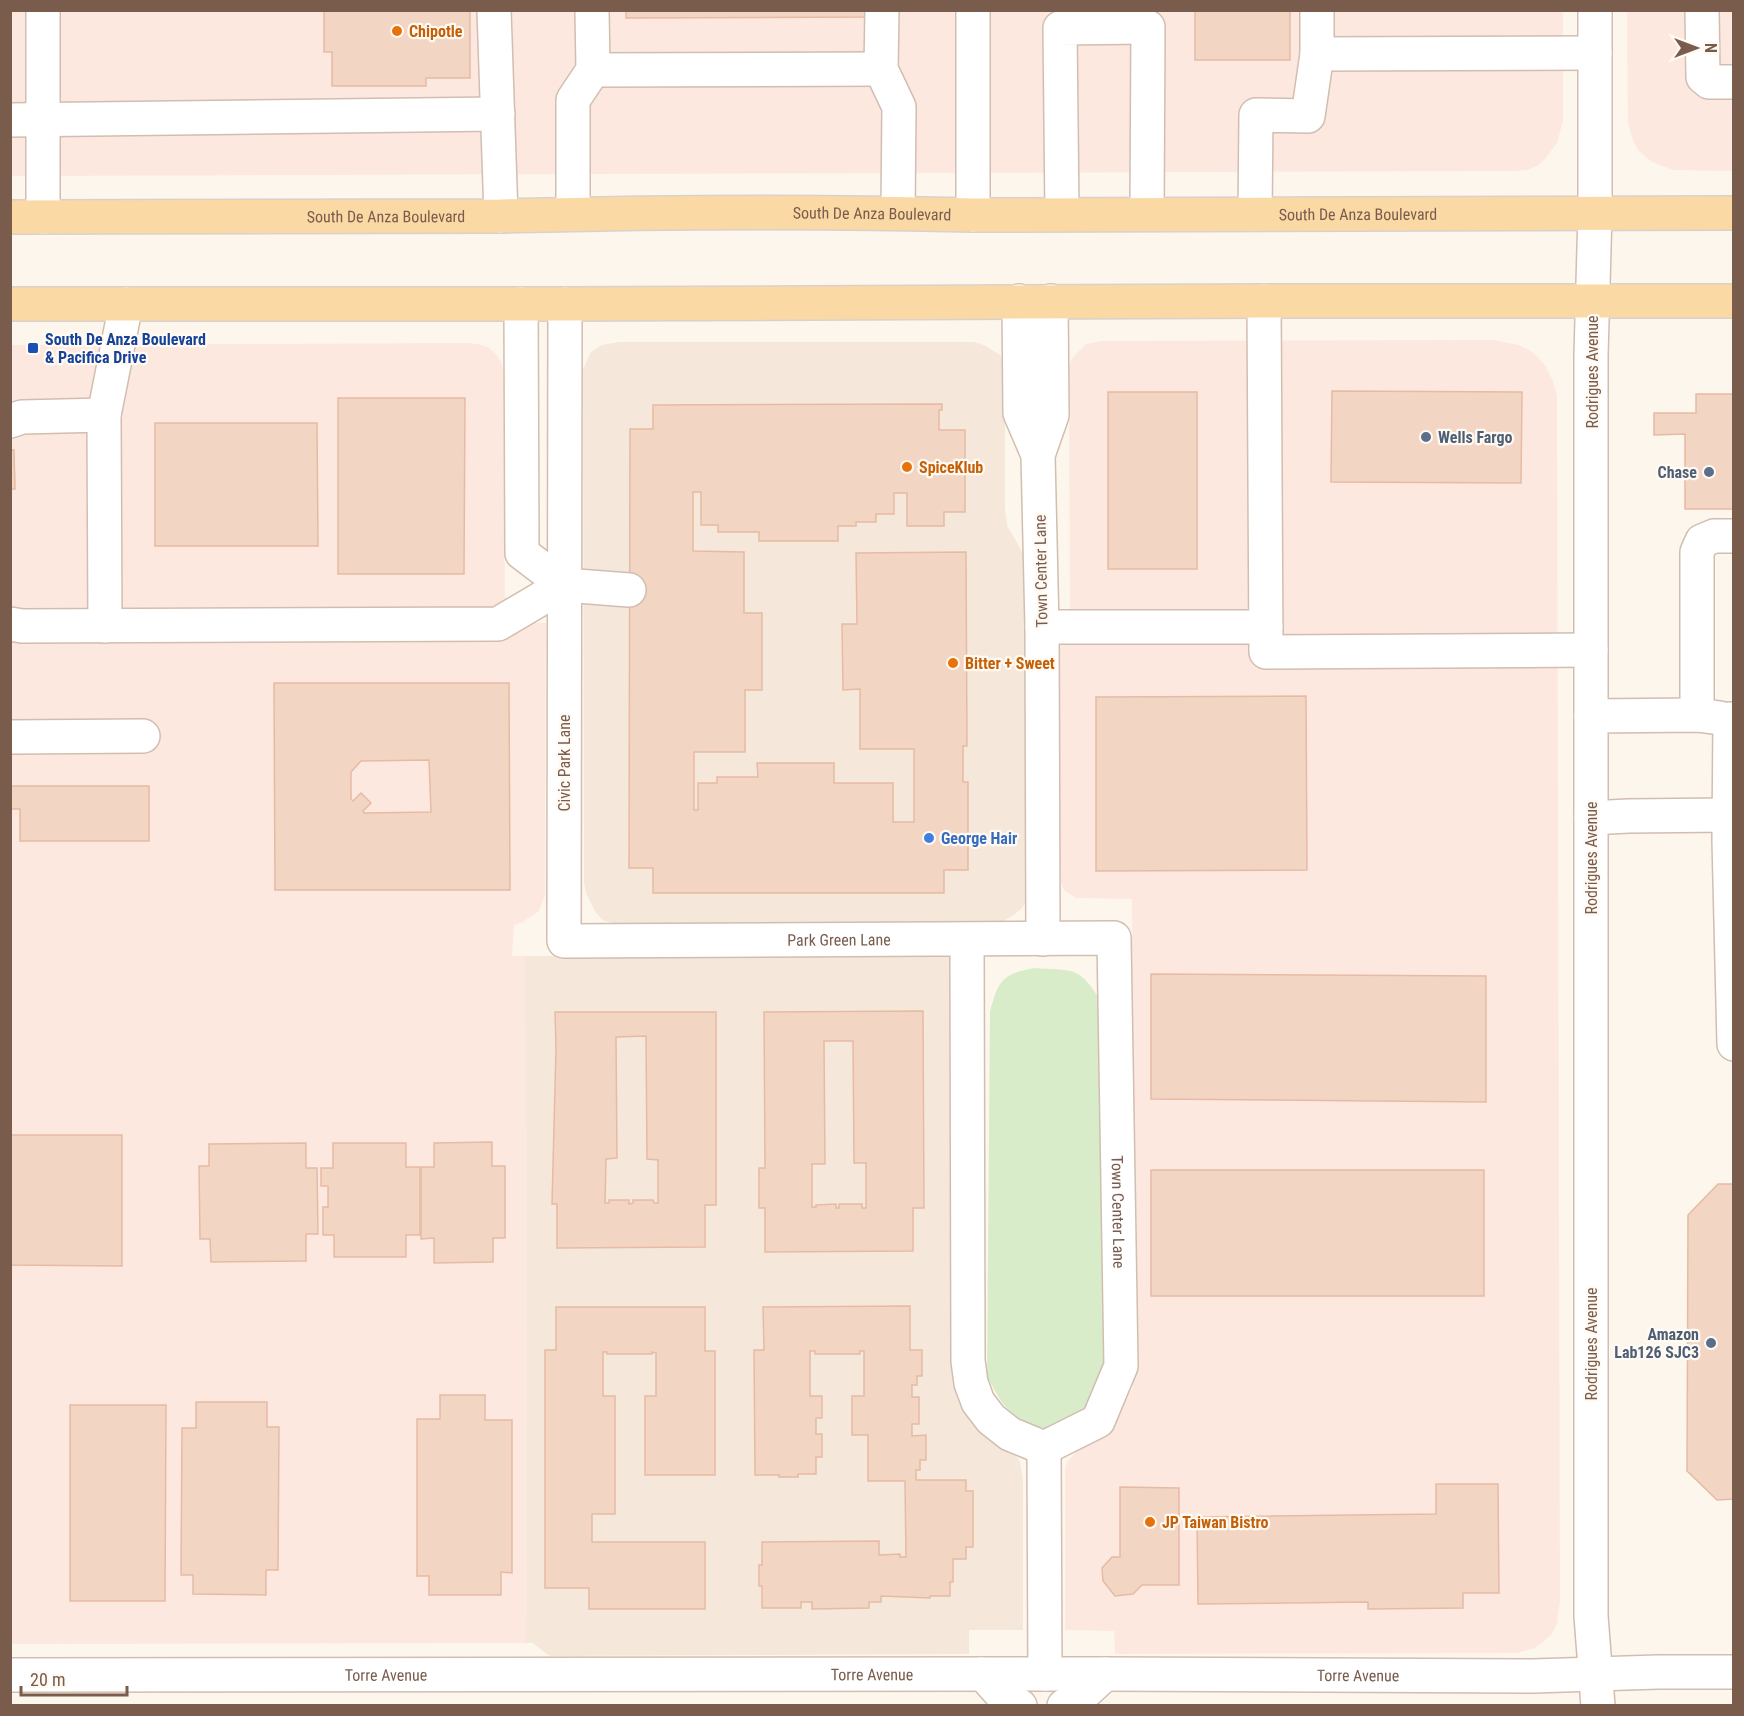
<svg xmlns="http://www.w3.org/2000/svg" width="1744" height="1716" viewBox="0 0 1744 1716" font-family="'Roboto Condensed',sans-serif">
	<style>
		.residential { fill: #f5e8da }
		.commercial { fill: #fde8e0 }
		.green { fill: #d8ecc9 }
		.building { fill: #f3d5c3; stroke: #e6bba3; stroke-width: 1.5; fill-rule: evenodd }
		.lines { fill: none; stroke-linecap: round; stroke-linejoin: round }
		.minor-casing { stroke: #d1beb0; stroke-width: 36 }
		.major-casing { stroke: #dad1cd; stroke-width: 36 }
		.minor { stroke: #fff; stroke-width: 33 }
		.major { stroke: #fbd9a5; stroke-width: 33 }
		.food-dot { fill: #e8710a; stroke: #fffaf3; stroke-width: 2 }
		.transit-dot { fill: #1a4fb4; stroke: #fffaf3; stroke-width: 2 }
		.service-dot { fill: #5c6f8a; stroke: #fffaf3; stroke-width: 2 }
		.shop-dot { fill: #3f7fe0; stroke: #fffaf3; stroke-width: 2 }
		.labels { text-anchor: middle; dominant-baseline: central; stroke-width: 4.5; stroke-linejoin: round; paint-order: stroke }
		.food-label { font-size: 16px; font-weight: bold; fill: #c56008; stroke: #fffaf3; text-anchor: start }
		.street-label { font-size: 16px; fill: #7a5c4d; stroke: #fffaf3 }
		.transit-label { font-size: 16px; font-weight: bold; fill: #164399; stroke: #fffaf3; text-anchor: start }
		.service-label { font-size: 16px; font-weight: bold; fill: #4e5e75; stroke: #fffaf3; text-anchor: end }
		.shop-label { font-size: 16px; font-weight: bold; fill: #366cbe; stroke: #fffaf3; text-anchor: start }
	</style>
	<rect width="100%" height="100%" fill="#fdf6ec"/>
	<g class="residential">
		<polygon points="619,342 974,342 984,345 1000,355 1005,366 1005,509 1007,525 1026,559 1027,897 1023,907 1014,915 1003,921 994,923 624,924 614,924 603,920 596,913 586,893 584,883 583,369 591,352 602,345"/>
		<polygon points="525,956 951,956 956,1357 1010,1449 1020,1461 1023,1481 1023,1630 969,1630 969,1654 552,1656 548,1655 533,1643 526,1643"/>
	</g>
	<g class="commercial">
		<polygon points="10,11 1563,11 1563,121 1557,143 1545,159 1537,166 1528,170 1515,171 11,176"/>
		<polygon points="1627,11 1733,11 1733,171 1673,170 1652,162 1638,150 1633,140 1628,124"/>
		<polygon points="1493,340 1519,345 1529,350 1538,357 1546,367 1553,381 1557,396 1560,1600 1557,1624 1551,1635 1543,1642 1535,1648 1517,1653 1115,1654 1114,1631 1065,1630 1065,1469 1067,1462 1077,1451 1115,1420 1133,1388 1132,899 1076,898 1064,890 1061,883 1060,874 1059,648 1061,644 1070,644 1069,367 1072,358 1086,344 1102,341"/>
		<polygon points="466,343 478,344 488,347 495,353 502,363 504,375 505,623 546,623 545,896 539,911 521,923 514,925 512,956 525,956 526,1643 11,1644 10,345"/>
	</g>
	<path class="green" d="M1034,968C1072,971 1079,965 1100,1000L1106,1365L1092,1405L1054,1427L1044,1428L1019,1423L1001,1401L987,1377L990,1012C998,981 1002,974 1034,968Z"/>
	<g class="building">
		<polygon points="324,10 470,10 470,78 426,78 426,86 332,86 332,52 324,52"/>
		<polygon points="626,10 870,10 870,17 626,18"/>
		<rect x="1195" y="10" width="95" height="50"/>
		<polygon points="1332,391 1522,392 1521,483 1331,482"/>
		<rect x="1108" y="392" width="89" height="177"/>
		<polygon points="1696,394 1734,394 1734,509 1685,509 1685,434 1654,435 1654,413 1696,413"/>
		<polygon points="338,398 465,398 464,574 338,574"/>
		<polygon points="942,404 942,410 939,410 939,430 965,430 965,512 944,512 944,526 907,526 907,493 894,493 894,514 876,514 876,522 856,522 856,526 838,526 838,541 759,541 759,532 718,532 718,525 701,525 701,492 693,492 693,551 744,552 744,613 762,613 762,690 745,690 745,752 694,752 694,810 698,810 698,783 717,783 717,777 758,777 757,763 834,763 834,783 893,783 893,822 914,822 914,749 860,749 860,689 843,690 842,624 857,624 856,553 966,552 967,746 963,746 963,782 968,782 968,870 944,870 944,893 653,893 653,868 629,868 630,429 653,429 653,405"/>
		<polygon points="155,423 317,423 318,546 155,546"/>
		<polygon points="10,450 14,450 15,489 10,489"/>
		<path d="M274,683H509L510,890H275ZM429,760L431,812L364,813L363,811L371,803L361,793L353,801L351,799V772L361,761Z"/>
		<polygon points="1306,696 1307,870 1096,871 1096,697"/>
		<polygon points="10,786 149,786 149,841 20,841 20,809 10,809"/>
		<polygon points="1151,974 1486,976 1486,1102 1151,1099"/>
		<path d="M923,1011L924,1208H913V1251L765,1252V1208H759V1168H765L764,1012ZM824,1041H853L854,1163H866V1208H862V1204H839V1208H836V1204L816,1205V1207H812V1164H825Z"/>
		<path d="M555,1012H716V1205H705V1247L557,1248V1204H552L556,1049ZM646,1036L647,1159L658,1160V1203H654L653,1200H633V1203L629,1204V1200H609V1203H605L606,1159L617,1158L616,1037Z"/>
		<polygon points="10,1135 122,1135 122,1266 10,1265"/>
		<polygon points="492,1142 492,1166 505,1166 505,1238 493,1238 493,1262 434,1263 434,1238 421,1239 421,1167 434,1167 434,1143"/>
		<polygon points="306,1143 306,1168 317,1168 318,1234 306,1234 306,1261 211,1262 210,1239 200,1239 199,1166 209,1166 209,1144"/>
		<polygon points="333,1143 406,1143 406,1167 420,1167 420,1235 406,1235 406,1257 334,1257 334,1235 323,1235 323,1207 328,1207 328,1186 321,1186 321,1168 333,1168"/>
		<rect x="1151" y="1170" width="333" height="126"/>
		<polygon points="1718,1184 1734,1184 1734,1499 1717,1500 1687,1471 1688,1215"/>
		<polygon points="910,1306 910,1350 922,1350 922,1376 917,1376 917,1385 912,1385 912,1397 919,1397 919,1424 912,1424 912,1436 926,1435 926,1460 920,1460 920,1470 916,1470 916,1480 966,1480 966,1491 973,1491 973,1547 966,1547 966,1559 953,1559 953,1582 950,1582 950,1596 930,1596 930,1598 881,1596 881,1602 869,1602 869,1608 812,1609 812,1602 801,1602 801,1608 762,1608 762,1586 759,1586 759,1565 762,1565 762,1542 879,1541 879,1555 900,1554 900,1557 906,1557 905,1481 868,1481 868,1435 852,1435 852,1396 864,1396 864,1351 860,1351 860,1354 815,1354 815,1351 810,1351 810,1396 822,1396 822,1418 816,1418 816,1434 822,1434 822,1457 816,1457 816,1474 798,1474 798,1477 779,1477 779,1475 755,1475 754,1350 764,1350 763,1307"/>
		<polygon points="556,1307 705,1307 705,1351 715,1351 715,1475 645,1475 645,1396 656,1396 656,1353 652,1352 652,1354 607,1354 607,1352 603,1352 603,1396 615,1396 615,1514 592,1514 592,1542 705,1542 705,1609 589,1609 589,1588 545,1588 545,1350 556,1350"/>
		<polygon points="440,1395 485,1395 485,1420 512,1420 512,1573 501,1572 501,1595 429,1595 429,1576 417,1576 417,1419 440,1419"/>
		<polygon points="196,1402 267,1402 267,1427 279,1427 278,1570 266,1570 266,1595 193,1594 193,1575 181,1575 182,1428 196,1428"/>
		<polygon points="70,1405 166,1405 165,1601 70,1601"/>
		<polygon points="1436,1484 1498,1484 1499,1593 1463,1593 1463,1608 1368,1609 1368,1602 1198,1604 1197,1517 1436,1514"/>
		<polygon points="1120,1487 1179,1488 1179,1585 1142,1585 1133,1594 1115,1596 1103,1581 1102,1568 1112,1557 1120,1557"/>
	</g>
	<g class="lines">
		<g class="minor-casing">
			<g id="minor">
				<polyline points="494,10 501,216"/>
				<polyline points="882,10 881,69 899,107 898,213"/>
				<polyline points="1595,10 1595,213 1591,355 1591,1616 1598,1706"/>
				<polyline points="1702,10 1703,77 1709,82 1734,82"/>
				<polyline points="1317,54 1595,53"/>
				<polyline points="593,70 881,69"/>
				<polyline points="10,120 498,114"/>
				<polyline points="573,214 573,100 593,70 592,10"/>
				<polyline points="1062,214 1060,28 1148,27 1147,214"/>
				<polyline points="1255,214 1256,115 1308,116 1317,54 1317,10"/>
				<polyline points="973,215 973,10"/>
				<polyline points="43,217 43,10"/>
				<polyline points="1019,301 1020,413 1038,455"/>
				<polyline points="1264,301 1266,652 1591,650"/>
				<polyline points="521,304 522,553 564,585"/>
				<path id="s1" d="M565,304L564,941L1114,938L1121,1366L1098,1421L1044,1448L1010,1434L991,1419L978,1402L971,1383L968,1361L967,940"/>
				<polyline points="10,421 22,417 104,415"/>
				<polyline points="10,624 22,626 498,624 564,585 629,590"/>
				<polyline points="105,626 104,415 126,304"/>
				<polyline points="1042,627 1266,627"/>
				<polyline points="1697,715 1697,552 1702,541 1714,536 1734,536"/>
				<polyline points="1591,716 1697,715 1720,718"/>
				<polyline points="1730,719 1729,840 1734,1044"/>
				<polyline points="10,737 143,736"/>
				<polyline points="1591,818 1628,816 1729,815"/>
				<polyline points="1043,939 1042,627 1038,455 1052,415 1051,301"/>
				<polyline points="1044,1448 1045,1674"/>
				<polyline points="982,1674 988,1679 1003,1696 1020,1706"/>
				<path id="s2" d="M10,1675L1105,1674L1533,1676L1658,1672H1734"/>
				<polyline points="1064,1706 1081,1696 1105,1674"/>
			</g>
		</g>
		<g class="major-casing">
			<g id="major">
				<path id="s3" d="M10,217L501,216C658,212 816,211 973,215L1734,213"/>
				<polyline points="10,304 565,304 1264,301 1734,301"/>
			</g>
		</g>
		<use href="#minor" class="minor"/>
		<use href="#major" class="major"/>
	</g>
	<g class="food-dot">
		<circle cx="397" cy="31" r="6"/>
		<circle cx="907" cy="467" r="6"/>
		<circle cx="953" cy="663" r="6"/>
		<circle cx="1150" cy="1522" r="6"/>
	</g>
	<rect class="transit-dot" x="27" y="342" width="12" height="12" rx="3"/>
	<g class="service-dot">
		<circle cx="1426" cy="437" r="6"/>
		<circle cx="1709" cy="472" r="6"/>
		<circle cx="1711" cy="1343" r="6"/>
	</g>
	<circle class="shop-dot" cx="929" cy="838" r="6"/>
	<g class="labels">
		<g class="food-label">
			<text x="409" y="31">Chipotle</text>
			<text x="919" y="467">SpiceKlub</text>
			<text x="965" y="663">Bitter + Sweet</text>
			<text x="1162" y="1522">JP Taiwan Bistro</text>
		</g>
		<g class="street-label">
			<text stroke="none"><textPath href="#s3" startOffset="862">South De Anza Boulevard</textPath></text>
			<text stroke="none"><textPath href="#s3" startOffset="1348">South De Anza Boulevard</textPath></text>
			<text stroke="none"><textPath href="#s3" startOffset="376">South De Anza Boulevard</textPath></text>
			<text transform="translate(1592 372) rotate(-90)">Rodrigues Avenue</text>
			<text transform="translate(1041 571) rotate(-91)">Town Center Lane</text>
			<text transform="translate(564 763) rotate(-90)">Civic Park Lane</text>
			<text transform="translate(1591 858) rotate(-90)">Rodrigues Avenue</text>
			<text stroke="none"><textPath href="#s1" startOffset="912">Park Green Lane</textPath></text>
			<text stroke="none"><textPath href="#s1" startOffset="1461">Town Center Lane</textPath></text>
			<text transform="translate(1591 1344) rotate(-90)">Rodrigues Avenue</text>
			<text stroke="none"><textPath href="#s2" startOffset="376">Torre Avenue</textPath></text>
			<text stroke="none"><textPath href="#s2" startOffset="862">Torre Avenue</textPath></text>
			<text stroke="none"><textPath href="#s2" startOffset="1348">Torre Avenue</textPath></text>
		</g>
		<g class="transit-label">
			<text x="45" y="339">South De Anza Boulevard<tspan x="45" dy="18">&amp; Pacifica Drive</tspan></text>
		</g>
		<g class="service-label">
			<text x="1438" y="437" text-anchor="start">Wells Fargo</text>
			<text x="1697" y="472">Chase</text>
			<text x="1699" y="1334">Amazon<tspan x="1699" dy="18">Lab126 SJC3</tspan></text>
		</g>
		<g class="shop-label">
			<text x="941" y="838">George Hair</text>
		</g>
	</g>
	<rect width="1744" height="1716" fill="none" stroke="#7a5c4d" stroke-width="24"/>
	<g transform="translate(1696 48) rotate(90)" stroke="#fffaf3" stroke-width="4.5" paint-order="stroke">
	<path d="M0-4.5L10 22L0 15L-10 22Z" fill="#7a5c4d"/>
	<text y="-9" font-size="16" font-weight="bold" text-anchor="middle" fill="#7a5c4d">N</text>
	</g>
	<path d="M21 1686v9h106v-9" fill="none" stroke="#7a5c4d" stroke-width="3"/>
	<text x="30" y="1686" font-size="18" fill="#7a5c4d" stroke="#fffaf3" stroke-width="4.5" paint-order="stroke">20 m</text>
</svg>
